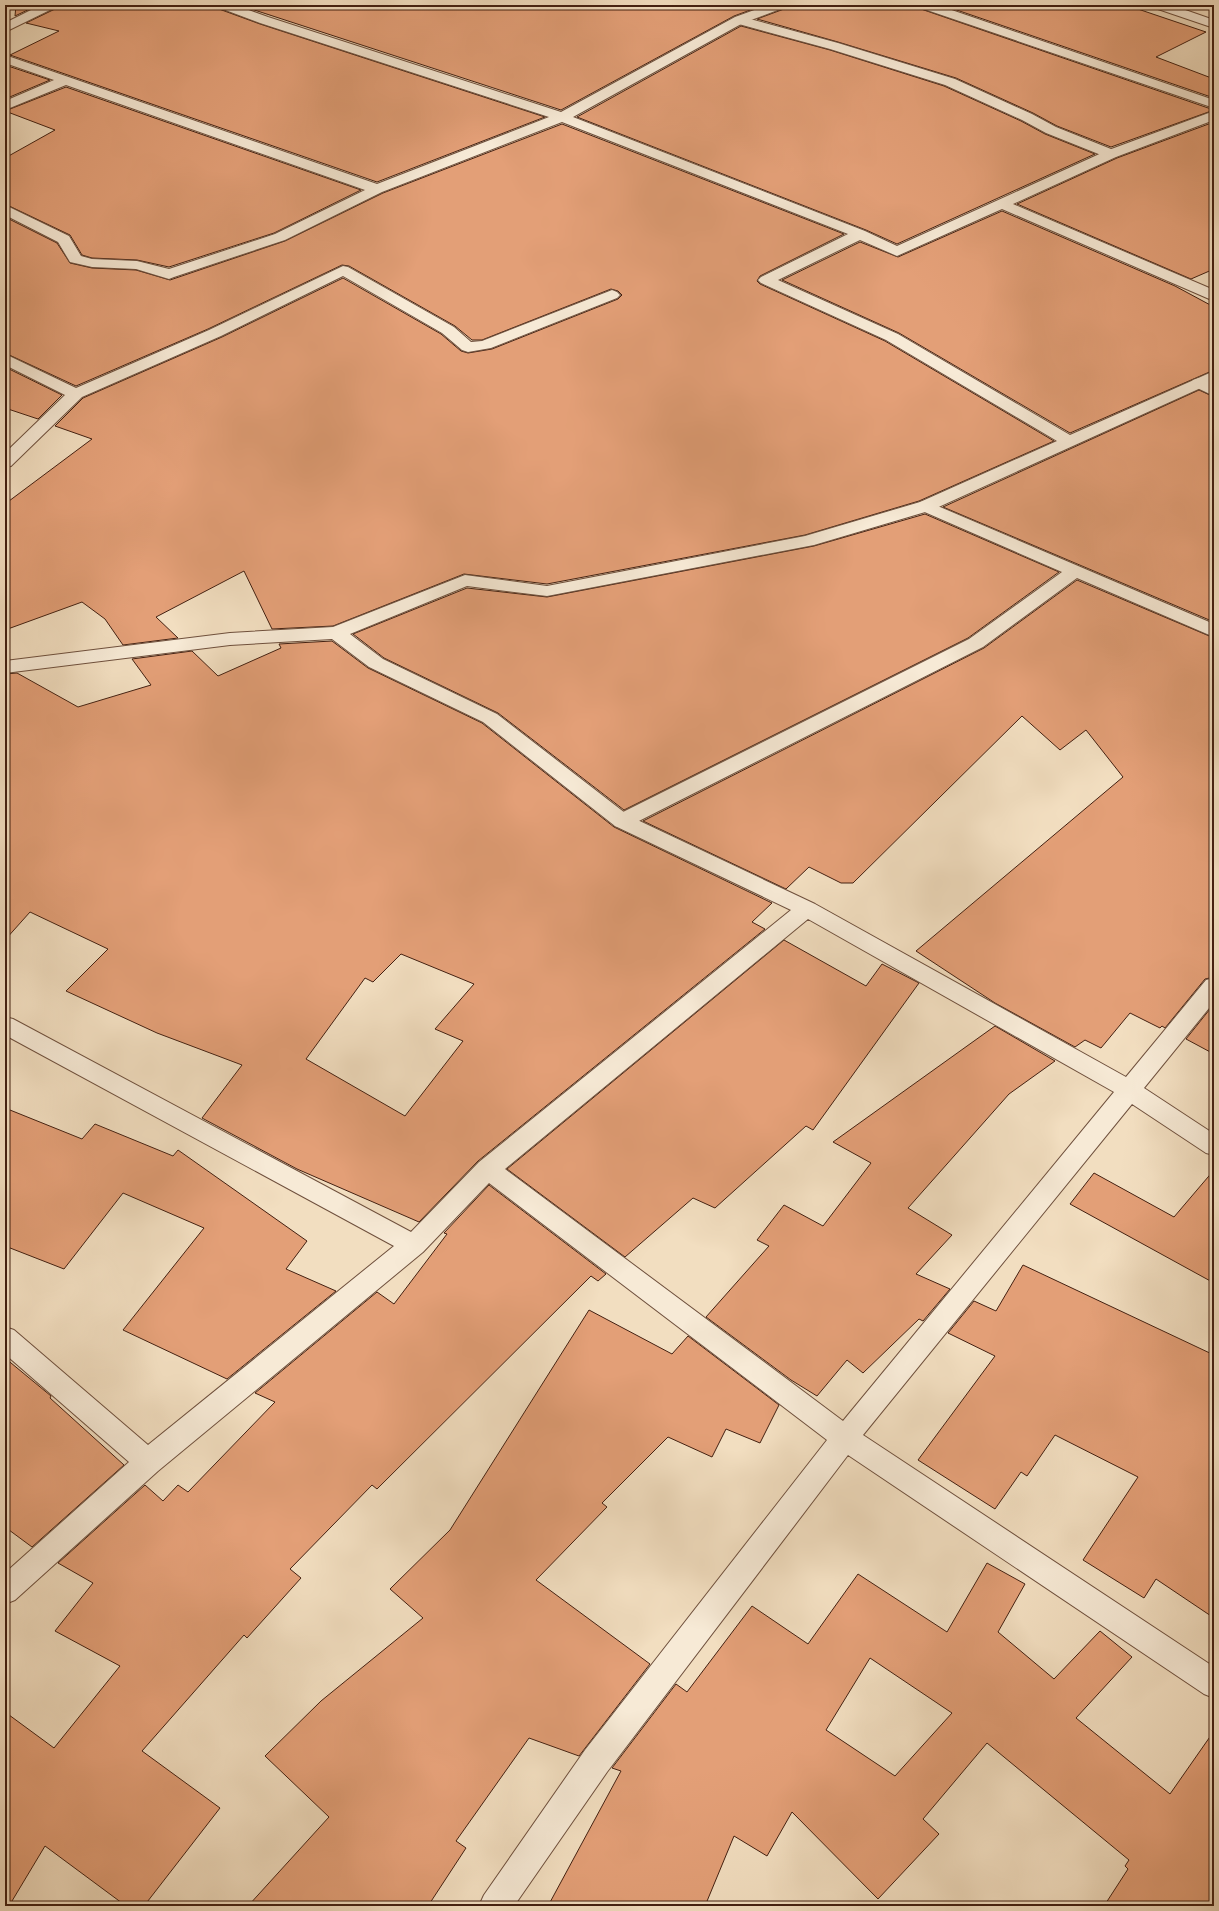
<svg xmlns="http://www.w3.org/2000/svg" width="1219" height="1911" viewBox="0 0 1219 1911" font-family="'Libre Caslon Text',serif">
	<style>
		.building { fill: #e39f77; stroke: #432011; fill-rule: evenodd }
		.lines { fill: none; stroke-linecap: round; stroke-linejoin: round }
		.lane-casing { stroke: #6f503d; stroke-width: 2 }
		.street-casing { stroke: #6f503d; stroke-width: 2 }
		.lane { fill: #f7ead6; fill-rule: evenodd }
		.street { fill: #f7ead6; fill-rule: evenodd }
	</style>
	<rect width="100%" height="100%" fill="#f2dec0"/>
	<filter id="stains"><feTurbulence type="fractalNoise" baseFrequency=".005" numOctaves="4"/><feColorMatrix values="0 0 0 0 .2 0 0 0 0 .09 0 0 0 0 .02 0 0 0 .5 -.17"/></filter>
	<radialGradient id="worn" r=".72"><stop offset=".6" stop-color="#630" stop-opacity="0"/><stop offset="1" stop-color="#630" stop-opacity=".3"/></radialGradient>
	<g class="building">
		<polygon points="16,5 38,5 15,16"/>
		<polygon points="57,5 217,5 219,9 260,24 545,117 377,182 10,55 59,31 26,23 55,9"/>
		<polygon points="239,5 764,5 734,16 561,110"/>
		<polygon points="786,5 918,5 921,9 1214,110 1111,147 1057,126 1033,113 956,78 838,42 757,19 784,9"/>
		<polygon points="942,5 1126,5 1206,32 1156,57 1214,79 1214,98"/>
		<polygon points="741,26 830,50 944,86 1021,121 1045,134 1095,154 897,244 866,230 577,117"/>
		<polygon points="5,65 50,80 5,99"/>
		<polygon points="66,87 361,190 274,233 169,267 137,260 92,258 82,255 70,235 5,204 5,158 55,130 5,111"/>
		<polygon points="1214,122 1214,269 1191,279 1017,204 1117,158"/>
		<polygon points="562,124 844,234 760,276 757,281 760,284 885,341 1054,441 919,501 805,535 547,584 464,574 333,626 272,629 244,571 156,617 178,638 123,645 105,619 82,602 5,630 5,504 92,439 55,426 83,398 222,337 343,278 441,334 461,351 468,353 492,349 618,299 622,295 618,291 611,289 482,340 472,340 455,326 349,266 342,265 208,329 76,386 5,353 5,217 57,243 70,263 92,268 136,270 170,280 285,241 383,193"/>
		<polygon points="1002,211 1175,286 1214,307 1214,370 1070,433 899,333 782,280 860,242 898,257"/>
		<polygon points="5,367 62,395 38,419 5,408"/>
		<polygon points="1199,390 1214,397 1214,622 943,507"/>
		<polygon points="925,514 1059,572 968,638 624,810 498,713 384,658 353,634 467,588 547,597 814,546"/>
		<polygon points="1077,580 1214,638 1214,977 1205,979 1165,1028 1162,1026 1160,1028 1130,1013 1101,1048 1085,1040 1075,1047 995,1003 916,951 1123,777 1086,730 1060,750 1022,716 853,883 841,883 809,867 786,889 643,821 984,648"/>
		<path d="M332,641L368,668L482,723L614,827L772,903L752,922L765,929L478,1161L419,1222L297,1169L202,1118L242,1065L157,1033L66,991L108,949L30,912L5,940V674L17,673L78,707L151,685L132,659L192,651L218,676L281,648L279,644ZM401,954L474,984L435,1029L463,1041L405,1116L306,1059L365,978L373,982Z"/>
		<polygon points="784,940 866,986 882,964 919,983 813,1130 806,1126 715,1208 693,1198 625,1257 507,1169"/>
		<polygon points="1214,1004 1214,1054 1186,1039"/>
		<polygon points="995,1026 1055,1061 1009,1094 908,1208 952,1235 916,1274 950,1289 923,1321 919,1319 863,1373 847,1360 817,1396 791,1380 706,1317 769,1246 757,1240 784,1205 823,1226 871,1163 833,1142"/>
		<polygon points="5,1108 82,1139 95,1124 173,1156 178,1150 307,1241 286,1269 336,1291 227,1379 123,1330 204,1228 123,1193 64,1269 5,1246"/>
		<polygon points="1214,1170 1214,1283 1070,1204 1094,1173 1174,1217"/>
		<polygon points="489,1185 606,1274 598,1281 591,1276 377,1489 372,1485 290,1569 301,1578 247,1638 244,1635 142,1751 220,1808 144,1906 126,1906 45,1846 9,1906 5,1906 5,1712 54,1748 120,1666 55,1631 93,1583 58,1563 145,1485 163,1501 178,1485 188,1492 275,1402 255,1393 377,1292 394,1304 447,1234 444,1233"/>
		<polygon points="1023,1265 1214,1355 1214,1618 1156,1579 1144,1598 1083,1560 1138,1477 1055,1435 1027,1476 1021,1472 995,1509 918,1460 995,1356 948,1333 974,1301 996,1311"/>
		<polygon points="589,1310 672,1354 688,1336 779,1405 760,1443 726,1429 712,1457 668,1437 602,1503 607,1507 536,1580 650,1664 579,1756 529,1738 456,1841 466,1848 428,1906 248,1906 329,1817 265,1756 321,1701 423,1618 390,1589 450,1530"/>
		<polygon points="5,1358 51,1396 50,1398 124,1465 32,1547 5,1527"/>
		<path d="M987,1563L1025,1584L998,1632L1054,1679L1100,1631L1132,1657L1076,1718L1170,1794L1214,1731V1906H1104L1128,1869L1125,1866L1129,1860L987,1743L923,1819L939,1834L878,1899L792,1812L767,1856L734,1836L705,1906H548L621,1771L612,1768L676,1684L687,1692L752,1606L808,1644L858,1574L947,1632ZM870,1658L952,1713L895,1776L826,1730Z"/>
	</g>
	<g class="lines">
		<g class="lane-casing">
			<g id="lane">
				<polygon points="739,16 838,43 955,79 1032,114 1056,127 1116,151 1118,154 1116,157 1106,157 1046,133 1022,120 945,85 830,49 735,23 733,20"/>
				<polygon points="1199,378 1214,385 1214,396 1193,386 1191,383 1193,380"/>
				<polygon points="926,501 1214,624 1214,637 1077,578 983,647 629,826 622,828 615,826 612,821 615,816 969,639 1062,572 920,510 917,506 920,502"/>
			</g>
		</g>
		<g class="street-casing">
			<g id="street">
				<polygon points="41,5 56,5 54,8 5,32 5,23"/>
				<path d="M218,5H235L268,17L561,112L735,17L768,5H785L783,8L743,23L573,117L865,231L897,246L1106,151L1214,111V120L1116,157L1013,204L1214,290V301L1002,209L897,256L860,240L778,280L898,334L1070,435L1214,371V382L932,510L814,545L547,596L467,586L350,634L383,659L497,714L629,816L815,904L1126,1077L1206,980L1214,978V1002L1144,1088L1214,1134V1155L1206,1153L1132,1104L863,1435L1214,1667V1698L1204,1694L848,1455L607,1772L514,1906H479L484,1895L585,1750L827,1440L489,1183L423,1252L158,1471L15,1600L5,1604V1573L129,1462L5,1354V1327L14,1330L148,1445L394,1246L5,1035V1017L13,1019L411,1232L479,1162L791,910L615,826L483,722L369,667L332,639L230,645L5,673V661L230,633L333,627L465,575L547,586L805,536L920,502L1057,441L886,340L761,283L758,280L761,277L848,234L562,122L382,192L285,240L174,277L169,279L136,269L92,267L70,262L58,242L5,215V205L69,236L81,256L92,259L137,261L169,269L275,234L365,190L66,85L5,110V101L54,80L5,63V55L377,184L549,117L260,23L220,8ZM808,919L1114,1092L843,1421L505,1169Z"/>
				<polygon points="919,5 937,5 1214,100 1214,108 921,8"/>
				<polygon points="1153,5 1171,5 1214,20 1214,28 1155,8"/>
				<polygon points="343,266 348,267 454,327 471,342 482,341 607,292 612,290 617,292 620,295 617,298 491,348 468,352 462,350 442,333 343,276 221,336 82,397 11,466 5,467 5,453 65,395 5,365 5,354 76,388 209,330"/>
			</g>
		</g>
		<use href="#lane" class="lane"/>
		<use href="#street" class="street"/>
	</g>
	<rect width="1219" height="1911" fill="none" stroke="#f2dec0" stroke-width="20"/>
	<rect x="6" y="6" width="1207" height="1899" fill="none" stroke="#432011" stroke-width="2"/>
	<rect x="10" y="10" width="1199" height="1891" fill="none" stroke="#432011"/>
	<rect width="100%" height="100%" filter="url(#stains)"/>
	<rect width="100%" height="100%" fill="url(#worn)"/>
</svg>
